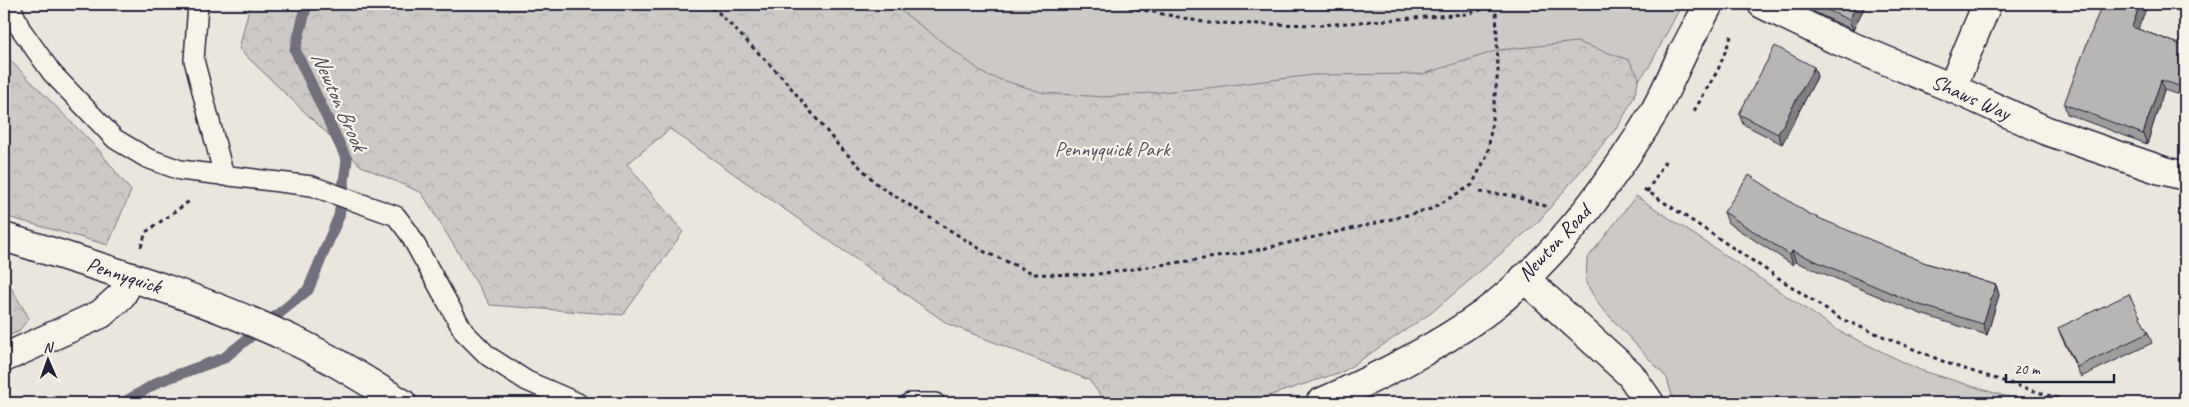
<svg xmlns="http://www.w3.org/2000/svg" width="2189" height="407" viewBox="0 0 2189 407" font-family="Caveat,sans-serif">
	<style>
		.green { fill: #cdc9c6; stroke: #787680 }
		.forest { fill: url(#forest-crowns); stroke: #787680 }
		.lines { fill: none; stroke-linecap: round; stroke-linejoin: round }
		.stream { stroke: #716f7b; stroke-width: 11 }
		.lane-casing { stroke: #22223b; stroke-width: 22 }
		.street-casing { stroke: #22223b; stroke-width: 31 }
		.secondary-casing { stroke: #22223b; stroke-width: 31 }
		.path { stroke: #22223b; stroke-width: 3; stroke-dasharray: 4 4; stroke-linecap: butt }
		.lane { stroke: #f7f3e8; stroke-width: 19 }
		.street { stroke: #f7f3e8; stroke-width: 28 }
		.secondary { stroke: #f7f3e8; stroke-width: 28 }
		.wall { fill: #9e9d9c; stroke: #22223b }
		.shaded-wall { fill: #817f7f; stroke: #22223b }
		.building { fill: #b8b6b5; stroke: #22223b }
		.labels { text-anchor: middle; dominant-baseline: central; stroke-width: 4.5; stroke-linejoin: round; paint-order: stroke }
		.street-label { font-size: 21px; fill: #22223b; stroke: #f7f3e8 }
		.park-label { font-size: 21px; fill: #555465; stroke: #f7f3e8 }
		.water-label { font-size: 22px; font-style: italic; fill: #504f60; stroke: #f7f3e8 }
	</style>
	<defs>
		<pattern id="forest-crowns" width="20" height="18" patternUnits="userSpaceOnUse" patternTransform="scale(1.25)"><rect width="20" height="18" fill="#cdc9c6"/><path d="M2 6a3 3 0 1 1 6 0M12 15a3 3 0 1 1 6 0" fill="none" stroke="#b0acab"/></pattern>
	</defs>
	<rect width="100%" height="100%" fill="#eae6de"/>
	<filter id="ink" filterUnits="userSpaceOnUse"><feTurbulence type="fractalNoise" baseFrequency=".02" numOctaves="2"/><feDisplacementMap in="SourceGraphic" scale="10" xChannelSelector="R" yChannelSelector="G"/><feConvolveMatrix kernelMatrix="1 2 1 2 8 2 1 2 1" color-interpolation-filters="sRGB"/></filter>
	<g filter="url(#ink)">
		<g class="green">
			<polygon points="672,4 1682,4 1649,67 1591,141 1516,220"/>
			<polygon points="1636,196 1839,331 1920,370 2027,403 1674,403 1667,378 1599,305 1586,283 1587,259"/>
		</g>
		<g class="forest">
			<polygon points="250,4 892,4 986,75 1044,93 1104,97 1207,88 1313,75 1423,74 1499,50 1577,42 1629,60 1639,77 1634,97 1619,125 1538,222 1431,313 1344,371 1247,403 1106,403 1089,380 948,324 670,129 627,164 683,232 623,315 490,305 422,193 361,166 239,49"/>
			<polygon points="4,54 97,148 131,191 108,245 4,216"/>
			<polygon points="4,282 10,286 29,318 18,332 4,337"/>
		</g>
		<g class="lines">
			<polyline class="stream" points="123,403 160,381 224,358 308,290 339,216 347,160 295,50 307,4"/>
			<g class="lane-casing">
				<g id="lane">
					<polyline points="10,4 20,28 52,73 115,139 147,158 180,170 312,186 396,216 409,233 464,332 488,356 527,381 578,403"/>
					<polyline points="198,4 194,60 224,176"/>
					<polyline points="910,403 935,403"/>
				</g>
			</g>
			<g class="street-casing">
				<g id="street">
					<polyline points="1762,4 1834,39 1952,88 2047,131 2161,170 2185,176"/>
					<polyline points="1952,88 1987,4"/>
					<polyline points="1524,278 1630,374 1650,403"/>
					<polyline points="4,358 101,314 121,296 132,277"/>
				</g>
			</g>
			<g class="secondary-casing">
				<g id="secondary">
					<path d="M4,237C103,268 203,297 297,342C333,359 368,382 402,403"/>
					<path d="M1320,403C1376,378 1433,350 1483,314C1553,262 1609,186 1654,112C1664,95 1672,75 1681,57C1689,39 1700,22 1709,4"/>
				</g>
			</g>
			<g class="path">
				<polyline points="704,4 718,12 783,78 838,145 879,186 985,252 1035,274 1091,275 1244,253 1372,224 1431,209 1472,185 1488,153 1498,71 1496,5"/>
				<polyline points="1113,4 1208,23 1321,25 1466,14 1502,4"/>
				<polyline points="1694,111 1718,70 1732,34"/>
				<polyline points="1644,189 1839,318 1952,365 2073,403"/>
				<polyline points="1480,192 1509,195 1549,207"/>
				<polyline points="1647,192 1667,158"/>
				<polyline points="141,247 146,232 191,200"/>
			</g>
			<use href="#lane" class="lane"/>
			<use href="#street" class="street"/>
			<use href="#secondary" class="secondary"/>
		</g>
		<g class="wall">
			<polygon points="1811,4 1866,4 1853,30 1814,12"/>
			<polygon points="2138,29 2185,46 2185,97 2164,90 2147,144 2067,114 2064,104"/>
			<polygon points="1814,67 1817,77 1782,144 1743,124 1739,114"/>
			<polygon points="1724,212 1926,263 1996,285 1999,295 1987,335 1921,314 1796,262 1793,265 1728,223"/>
			<polygon points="2058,328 2148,333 2152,343 2081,377 2062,338"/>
		</g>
		<g class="shaded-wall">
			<polygon points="1857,4 1866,4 1853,30 1849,20"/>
			<polygon points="2140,4 2148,4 2135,37 2132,27"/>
			<polygon points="1814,67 1817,77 1782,144 1778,134"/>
			<polygon points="2161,80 2164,90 2147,144 2143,134"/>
			<polygon points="1792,251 1796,262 1793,265 1790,255"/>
			<polygon points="1996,285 1999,295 1987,335 1983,324"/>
		</g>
		<g class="building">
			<polygon points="1815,4 1857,4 1849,20"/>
			<polygon points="2102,4 2140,4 2132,27 2185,46 2185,88 2161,80 2143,134 2064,104"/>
			<polygon points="1775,46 1814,67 1778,134 1739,114"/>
			<polygon points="1749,175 1809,214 1926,263 1996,285 1983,324 1917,304 1792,251 1790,255 1724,212"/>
			<polygon points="2129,294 2148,333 2077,367 2058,328"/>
		</g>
	</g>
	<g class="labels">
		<g class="street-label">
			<text transform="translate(1971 97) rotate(24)">Shaws Way</text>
			<text transform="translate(1554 243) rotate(-47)">Newton Road</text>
			<text transform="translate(124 275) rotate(18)">Pennyquick</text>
		</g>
		<g class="park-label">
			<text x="1112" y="149">Pennyquick Park</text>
		</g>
		<g class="water-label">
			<text transform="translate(339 101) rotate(66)">Newton Brook</text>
		</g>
	</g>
	<rect width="2189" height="407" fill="none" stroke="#f7f3e8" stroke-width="20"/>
	<rect x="10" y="10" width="2169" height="387" fill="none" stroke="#22223b" stroke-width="2" filter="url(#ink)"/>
	<g transform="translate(48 360) rotate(358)" stroke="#f7f3e8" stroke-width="4" paint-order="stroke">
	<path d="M0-4L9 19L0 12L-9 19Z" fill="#22223b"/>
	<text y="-8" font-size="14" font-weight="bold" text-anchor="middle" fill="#22223b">N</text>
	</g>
	<path d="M2006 374v8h108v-8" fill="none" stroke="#22223b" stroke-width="2.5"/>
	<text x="2014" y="374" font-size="15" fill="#22223b" stroke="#f7f3e8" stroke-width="4" paint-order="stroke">20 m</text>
</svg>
